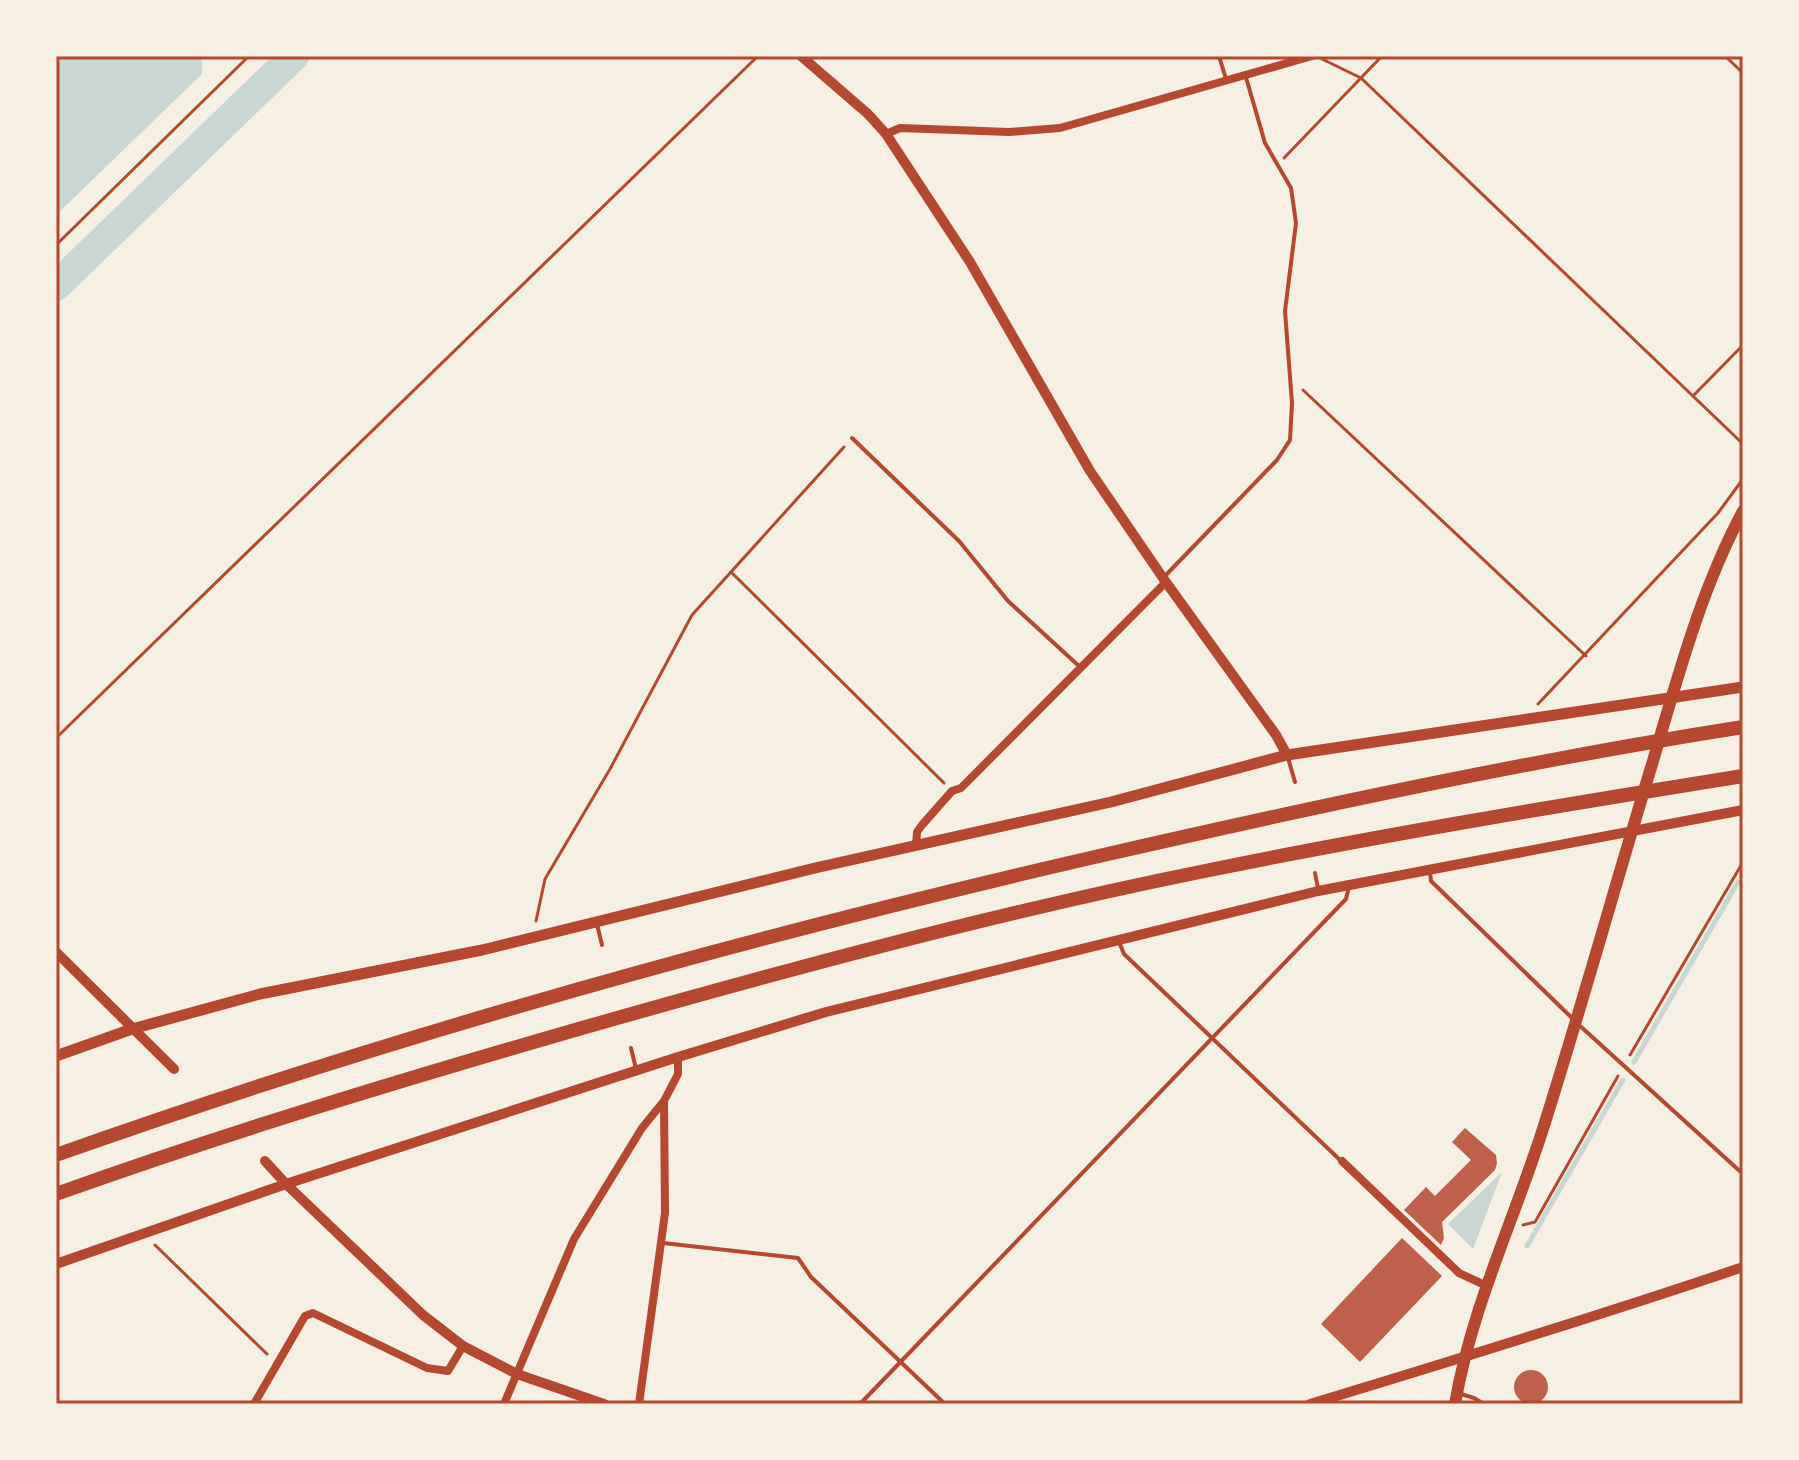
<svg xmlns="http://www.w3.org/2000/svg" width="1799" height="1460" viewBox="0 0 1799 1460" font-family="Ubuntu,sans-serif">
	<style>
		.water { fill: #c9d6d2 }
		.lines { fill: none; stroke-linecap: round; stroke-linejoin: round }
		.stream { stroke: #c9d6d2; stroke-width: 5 }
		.river { stroke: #c9d6d2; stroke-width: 30 }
		.building { fill: #bf614a }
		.path { stroke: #b5482f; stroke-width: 3 }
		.service { stroke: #b5482f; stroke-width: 4 }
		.minor { stroke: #b5482f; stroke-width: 8 }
		.tertiary { stroke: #b5482f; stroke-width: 10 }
		.secondary { stroke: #b5482f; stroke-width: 11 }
		.primary { stroke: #b5482f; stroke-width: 12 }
		.motorway { stroke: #b5482f; stroke-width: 14 }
		.neatline { fill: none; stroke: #b5482f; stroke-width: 3 }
	</style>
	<rect width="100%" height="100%" fill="#f6efe4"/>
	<g class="water">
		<polygon points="56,56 202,56 202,74 56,215"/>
		<polygon points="1502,1172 1473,1249 1448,1224"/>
	</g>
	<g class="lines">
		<g class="stream">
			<polyline points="1634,1062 1738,882 1743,885"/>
			<polyline points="1527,1246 1623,1080"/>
		</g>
		<polyline class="river" points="56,286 294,56"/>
	</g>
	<g class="building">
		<polygon points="1465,1128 1496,1155 1497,1163 1495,1170 1442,1222 1444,1238 1441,1245 1404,1210 1426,1187 1435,1196 1471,1160 1452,1142"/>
		<polygon points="1402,1238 1442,1276 1360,1362 1321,1324"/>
		<circle cx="1531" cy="1387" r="17"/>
	</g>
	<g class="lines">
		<g class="path">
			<polyline points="1725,56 1743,73"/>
			<polyline points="1322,59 1361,78 1743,444"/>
			<polyline points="1284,158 1382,56"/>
			<polyline points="56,245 249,56"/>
			<polyline points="1303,390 1586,656"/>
			<polyline points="1693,396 1743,345"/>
			<polyline points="731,572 944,783"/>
			<polyline points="1538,704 1718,513 1743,479"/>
			<polyline points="56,738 758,56"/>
			<polyline points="536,921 545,879 610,769 692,615 844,447"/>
			<polyline points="1630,1055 1743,862"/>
			<polyline points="1523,1225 1535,1222 1618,1076"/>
			<polyline points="155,1245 267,1354"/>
		</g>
		<g class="service">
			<polyline points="1219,56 1226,79"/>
			<polyline points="852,438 959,541 1008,601 1080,667"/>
			<polyline points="1165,576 1277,460 1290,440 1292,403 1285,311 1296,223 1291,188 1265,143 1245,74"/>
			<polyline points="1288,758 1295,782"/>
			<polyline points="1430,872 1431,881 1573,1019"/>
			<polyline points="1315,873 1318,889"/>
			<polyline points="597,924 602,945"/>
			<polyline points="1119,942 1124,954 1340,1160"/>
			<polyline points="1579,1025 1743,1174"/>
			<polyline points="631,1048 636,1069"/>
			<polyline points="663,1243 798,1258 811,1277 945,1404"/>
			<polyline points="1461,1394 1474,1398 1484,1404"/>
			<polyline points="860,1404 1346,899 1349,887"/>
		</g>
		<g class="minor">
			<polyline points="886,134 900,128 1009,132 1060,128 1312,56"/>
			<polyline points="916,846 917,832 922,825 952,791 961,788 1166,582"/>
			<polyline points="1342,1161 1459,1273 1487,1286"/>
			<polyline points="254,1404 305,1316 313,1313 427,1368 448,1371 463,1346"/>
			<polyline points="504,1404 574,1239 642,1128 664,1101 678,1074 678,1057"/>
			<polyline points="639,1404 665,1213 664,1103"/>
		</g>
		<g class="tertiary">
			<polyline points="801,56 868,114 886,134 970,262 1090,471 1163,578 1276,735 1287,755"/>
			<polyline points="56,952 174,1069"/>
			<polyline points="265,1161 286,1184 423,1315 463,1346 517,1374 604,1404"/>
			<polyline points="56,1264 286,1184 678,1057 826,1012 1318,891 1743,810"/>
			<path d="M1310,1404C1455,1360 1599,1316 1743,1267"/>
		</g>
		<polyline class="secondary" points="56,1056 132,1029 260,994 482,950 815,868 1111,802 1287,755 1743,687"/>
		<path class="primary" d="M1455,1404C1472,1304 1518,1212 1547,1116C1584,998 1617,879 1653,761C1678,676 1701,589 1743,511"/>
		<g class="motorway">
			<path d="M56,1155C397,1034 747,937 1099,856C1313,807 1526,761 1743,727"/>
			<path d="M56,1194C229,1132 405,1079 582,1028C786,970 992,914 1200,872C1380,835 1562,805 1743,776"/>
		</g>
	</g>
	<rect width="1799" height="1460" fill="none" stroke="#f6efe4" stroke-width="116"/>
	<rect x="58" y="58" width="1683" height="1344" class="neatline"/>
</svg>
